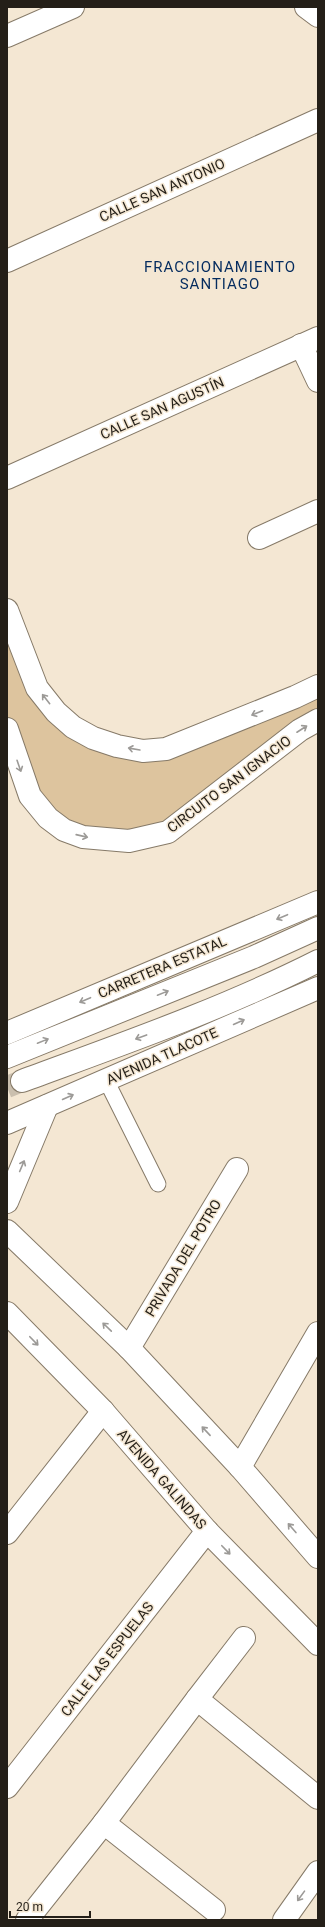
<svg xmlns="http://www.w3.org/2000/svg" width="325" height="1927" viewBox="0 0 325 1927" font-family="Roboto,sans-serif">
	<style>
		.green { fill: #ddc49e }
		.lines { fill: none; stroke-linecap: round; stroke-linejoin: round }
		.secondary-tunnel { stroke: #cabfae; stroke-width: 22; stroke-dasharray: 22 11; stroke-linecap: butt }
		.service-casing { stroke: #867a68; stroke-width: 17 }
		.minor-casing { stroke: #867a68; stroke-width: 24 }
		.tertiary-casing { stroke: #867a68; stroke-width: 24 }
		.secondary-casing { stroke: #867a68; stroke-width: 24 }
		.service { stroke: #fff; stroke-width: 15 }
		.minor { stroke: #fff; stroke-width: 22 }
		.tertiary { stroke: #fff; stroke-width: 22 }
		.secondary { stroke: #fff; stroke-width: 22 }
		.oneway { stroke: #9c9a97 }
		.labels { text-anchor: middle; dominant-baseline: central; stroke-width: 3; stroke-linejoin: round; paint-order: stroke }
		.street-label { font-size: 14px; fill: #241f18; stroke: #f4e7d3 }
		.neighbourhood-label { font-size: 15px; letter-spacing: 1px; fill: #042b5e; stroke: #f4e7d3 }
	</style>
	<rect width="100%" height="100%" fill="#f4e7d3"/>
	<polygon class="green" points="7,610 56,712 143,751 318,686 318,720 199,808 129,841 48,818 7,729"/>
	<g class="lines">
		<polyline class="secondary-tunnel" points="7,1087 22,1081"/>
		<g class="service-casing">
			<polyline id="service" points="106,1080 158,1184"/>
		</g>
		<g class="minor-casing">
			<g id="minor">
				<polyline points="306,7 318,16"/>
				<polyline points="7,36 73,7"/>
				<polyline points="7,261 318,120"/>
				<polyline points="301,345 318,381"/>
				<polyline points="7,478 318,338"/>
				<polyline points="259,538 318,511"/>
				<polyline points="7,610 37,688 56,712 73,727 93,738 117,746 143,751 166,749 295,697 318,686"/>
				<polyline points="7,729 30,796 48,818 64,830 83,837 129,841 168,832 300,730 318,720"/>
				<polyline points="7,1033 318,902"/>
				<polyline points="129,1348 237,1169"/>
				<polyline points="240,1467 318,1333"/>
				<polyline points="7,1533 103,1411"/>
				<polyline points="197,1699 318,1798"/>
				<polyline points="7,1787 207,1531"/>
				<polyline points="104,1823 214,1910"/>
				<polyline points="27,1920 104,1823 197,1699 244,1638"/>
				<polyline points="284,1920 318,1872"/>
			</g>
		</g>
		<g class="tertiary-casing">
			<g id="tertiary">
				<polyline points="7,1231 129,1348 240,1467 318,1557"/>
				<polyline points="7,1313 103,1411 207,1531 318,1644"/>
			</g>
		</g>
		<g class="secondary-casing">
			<g id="secondary">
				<polyline points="7,1057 254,957 318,928"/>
				<path d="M22,1081C122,1044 223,1009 318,961"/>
				<polyline points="7,1123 318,988"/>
				<polyline points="7,1202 47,1106"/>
			</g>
		</g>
		<use href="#service" class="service"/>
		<use href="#minor" class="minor"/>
		<use href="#tertiary" class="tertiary"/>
		<use href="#secondary" class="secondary"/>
	</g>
	<defs><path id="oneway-shaft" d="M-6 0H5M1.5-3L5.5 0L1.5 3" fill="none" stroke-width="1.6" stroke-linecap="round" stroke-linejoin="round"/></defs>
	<g class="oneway">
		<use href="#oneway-shaft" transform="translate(46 699) rotate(-128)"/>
		<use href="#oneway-shaft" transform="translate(257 713) rotate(158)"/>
		<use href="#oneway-shaft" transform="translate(302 729) rotate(-33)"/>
		<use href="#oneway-shaft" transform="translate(134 749) rotate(-170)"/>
		<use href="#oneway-shaft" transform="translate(19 766) rotate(71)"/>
		<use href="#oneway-shaft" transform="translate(82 836) rotate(13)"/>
		<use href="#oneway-shaft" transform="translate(282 917) rotate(157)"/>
		<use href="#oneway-shaft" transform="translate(163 993) rotate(-22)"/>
		<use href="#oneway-shaft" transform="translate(85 1000) rotate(157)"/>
		<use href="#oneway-shaft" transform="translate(239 1022) rotate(-24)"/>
		<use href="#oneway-shaft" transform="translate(141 1037) rotate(160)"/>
		<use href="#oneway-shaft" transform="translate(43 1041) rotate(-22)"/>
		<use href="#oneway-shaft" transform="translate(68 1097) rotate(-24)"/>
		<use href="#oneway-shaft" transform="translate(22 1166) rotate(-67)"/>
		<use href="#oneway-shaft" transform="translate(107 1327) rotate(-136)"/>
		<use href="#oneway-shaft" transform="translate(34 1341) rotate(46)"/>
		<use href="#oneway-shaft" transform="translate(206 1431) rotate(-133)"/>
		<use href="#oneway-shaft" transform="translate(292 1528) rotate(-131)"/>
		<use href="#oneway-shaft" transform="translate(226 1550) rotate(46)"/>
		<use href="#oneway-shaft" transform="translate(301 1896) rotate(126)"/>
	</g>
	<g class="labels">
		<g class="street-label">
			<text transform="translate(162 190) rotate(-24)">CALLE SAN ANTONIO</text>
			<text transform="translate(162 408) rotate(-24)">CALLE SAN AGUSTÍN</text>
			<text transform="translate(229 784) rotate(-37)">CIRCUITO SAN IGNACIO</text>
			<text transform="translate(162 967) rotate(-23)">CARRETERA ESTATAL</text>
			<text transform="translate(162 1056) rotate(-24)">AVENIDA TLACOTE</text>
			<text transform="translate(183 1258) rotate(-59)">PRIVADA DEL POTRO</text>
			<text transform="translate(162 1479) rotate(49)">AVENIDA GALINDAS</text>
			<text transform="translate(107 1659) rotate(-52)">CALLE LAS ESPUELAS</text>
		</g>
		<g class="neighbourhood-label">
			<text x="220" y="267">FRACCIONAMIENTO<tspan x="220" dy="17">SANTIAGO</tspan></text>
		</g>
	</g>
	<rect width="325" height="1927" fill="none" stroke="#241f18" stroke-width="16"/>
	<path d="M10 1911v6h80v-6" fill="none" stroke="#241f18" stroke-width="2"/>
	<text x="16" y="1911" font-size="12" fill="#241f18" stroke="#f4e7d3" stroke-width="3" paint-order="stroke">20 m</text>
</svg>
